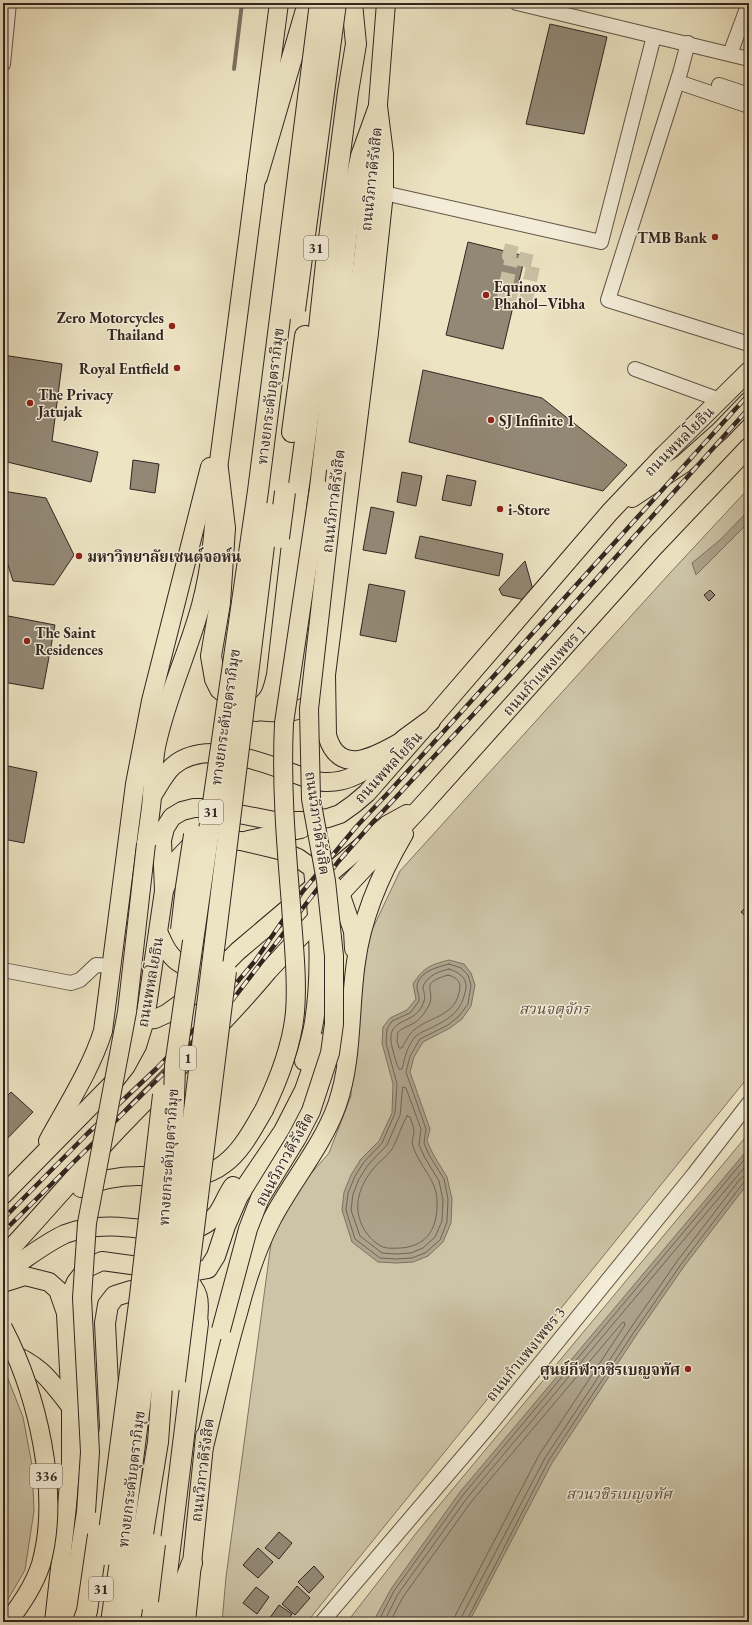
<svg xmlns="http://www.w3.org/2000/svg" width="752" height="1625" viewBox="0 0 752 1625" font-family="'EB Garamond','Noto Serif Thai',serif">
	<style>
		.green { fill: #cdc4a7; stroke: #807464 }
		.water { fill: #ada38c; stroke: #7c7161 }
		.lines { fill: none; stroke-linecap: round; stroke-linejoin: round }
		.shore { stroke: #706456; stroke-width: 1 }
		.stream { stroke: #7c7161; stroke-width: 4 }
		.building { fill: #938875; stroke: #322520 }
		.minor-tunnel { stroke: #c8bea2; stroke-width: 14; stroke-dasharray: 14 7; stroke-linecap: butt }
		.minor-casing { stroke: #615549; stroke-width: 16 }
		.major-casing { stroke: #322520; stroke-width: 20 }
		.highway-casing { stroke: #322520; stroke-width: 22 }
		.minor { stroke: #f3edd8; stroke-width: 14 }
		.major { stroke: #ede4c3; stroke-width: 18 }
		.highway { stroke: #ede4c3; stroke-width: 20 }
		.rail-casing { stroke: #322520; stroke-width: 4.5 }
		.rail { stroke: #f3edd8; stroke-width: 3; stroke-dasharray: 9; stroke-linecap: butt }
		.major-bridge-casing { stroke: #322520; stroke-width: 20; stroke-linecap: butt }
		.highway-bridge-casing { stroke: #322520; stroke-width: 22; stroke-linecap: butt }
		.major-bridge { stroke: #ede4c3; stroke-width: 18 }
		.highway-bridge { stroke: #ede4c3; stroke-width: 20 }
		.poi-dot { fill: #8f2418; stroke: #f3edd8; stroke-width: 1.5 }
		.labels { text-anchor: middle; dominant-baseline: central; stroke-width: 3; stroke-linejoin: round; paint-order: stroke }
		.shield { fill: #f3edd8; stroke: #6c6157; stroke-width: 1 }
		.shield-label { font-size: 14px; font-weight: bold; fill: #322520 }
		.street-label { font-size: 15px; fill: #322520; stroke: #f3edd8 }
		.poi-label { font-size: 15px; font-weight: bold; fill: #322520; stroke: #f3edd8; text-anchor: start }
		.park-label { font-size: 15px; font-style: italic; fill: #594d42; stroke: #f3edd8 }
	</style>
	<rect width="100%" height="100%" fill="#ede4c3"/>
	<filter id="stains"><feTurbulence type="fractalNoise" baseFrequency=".005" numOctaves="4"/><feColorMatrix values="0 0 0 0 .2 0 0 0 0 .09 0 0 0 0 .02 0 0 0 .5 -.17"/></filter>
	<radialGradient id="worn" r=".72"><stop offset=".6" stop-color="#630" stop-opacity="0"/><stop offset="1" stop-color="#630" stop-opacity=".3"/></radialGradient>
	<g class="green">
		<polygon points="749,488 749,1076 307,1622 222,1622 226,1577 272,1236 292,1195 329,1153 351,1096 352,1017 371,932 400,871 670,573"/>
		<polygon points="749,1133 749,1622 347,1622 417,1532"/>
		<polygon points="3,1366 23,1417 32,1465 34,1511 25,1570 3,1608"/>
	</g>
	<g class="water">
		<polygon points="749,510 749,522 696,575 692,563 720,540"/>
		<path d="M449,960L464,964L471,973L475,985L471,1006L462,1019L450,1028L423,1042L414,1057L410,1072L430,1129L427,1141L433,1154L447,1177L452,1199L451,1223L443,1242L428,1256L413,1262L396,1263L378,1262L352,1242L342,1210L344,1192L351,1175L361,1159L379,1141L392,1113L393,1084L382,1043L383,1027L390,1018L407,1010L416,999L413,984C424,967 430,965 449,960Z"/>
		<polygon points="749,1148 749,1182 685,1265 637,1334 552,1463 469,1622 373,1622 391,1589 460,1492"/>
	</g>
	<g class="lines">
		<g class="shore">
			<path d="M449,964L461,968L468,975L471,985L468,1004L459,1016L448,1025L420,1039L410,1056L406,1072L426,1129L424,1143L429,1155L444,1179L448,1199L447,1222L440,1240L425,1253L412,1258L396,1259L380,1258L355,1239L346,1210L348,1193L355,1176L364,1162L382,1143L395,1113L397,1084L386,1043L387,1029L392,1021L410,1013L419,1001C420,995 416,990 417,985C420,971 438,967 449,964Z"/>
			<path d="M449,969C458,972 467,977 466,988C462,1011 451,1018 431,1028C427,1030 421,1032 417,1035C408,1043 405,1057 402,1069H399C396,1064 395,1057 393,1051C382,1013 416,1029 424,1001C426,997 423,990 423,986C429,975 437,972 449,969Z"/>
			<path d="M448,975C455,977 460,980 460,987C457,1017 432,1015 414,1030C409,1034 405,1042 402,1048H399L397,1041L398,1032C402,1028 409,1026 414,1023C420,1020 425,1012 428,1007C438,990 416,984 448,975Z"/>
			<polygon points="403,1087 406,1088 421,1129 419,1145 425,1158 439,1181 443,1200 442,1221 435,1237 423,1248 411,1253 396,1254 382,1253 360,1236 351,1210 353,1194 359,1179 368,1165 387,1145 400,1115"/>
			<path d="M407,1116L410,1117C411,1121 414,1127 414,1131C414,1136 411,1141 413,1146C419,1166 437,1180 437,1201C438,1227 428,1246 401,1248C396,1248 388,1249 383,1247C364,1238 354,1215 359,1196C361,1187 367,1176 373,1169C378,1162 387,1157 392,1149C398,1139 401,1126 407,1116Z"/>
			<polyline points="378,1622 394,1591 463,1495 749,1154"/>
			<polyline points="384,1622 398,1594 467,1498 749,1162"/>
			<polyline points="390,1622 403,1597 471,1502 622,1323 624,1322 625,1325 539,1455 456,1614 454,1622"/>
			<polyline points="460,1622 462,1616 545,1458 630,1329 678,1260 740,1179 744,1176 749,1175"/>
			<polyline points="466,1622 549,1460 634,1332 682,1263 744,1182 749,1180"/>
		</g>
		<polyline class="stream" points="234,69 242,3"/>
	</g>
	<g class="building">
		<polygon points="550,24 607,37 584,134 526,124"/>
		<polygon points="468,242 525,256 503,349 446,335"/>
		<polygon points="3,355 62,364 52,441 98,452 91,482 3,461"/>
		<polygon points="423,370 542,398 627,465 603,491 409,442"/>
		<polygon points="133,460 159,464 155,493 130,489"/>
		<polygon points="402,472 422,476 416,506 397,502"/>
		<polygon points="447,475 476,481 471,506 442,500"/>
		<polygon points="3,491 46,498 74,555 54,585 13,581 4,552 3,552"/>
		<polygon points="371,507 394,512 386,554 363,550"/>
		<polygon points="420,536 503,554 499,576 415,558"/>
		<polygon points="525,561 533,590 525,600 502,595 499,589"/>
		<polygon points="369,584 405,591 396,642 360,635"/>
		<polygon points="710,590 715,595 709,601 704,595"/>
		<polygon points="3,615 55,625 43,689 3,682"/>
		<polygon points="3,765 37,772 24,843 3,839"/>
		<polygon points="749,904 749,919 741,912"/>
		<polygon points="11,1092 33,1112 3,1143 3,1100"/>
		<polygon points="279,1532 292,1543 279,1559 265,1548"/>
		<polygon points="258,1548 273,1562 258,1578 243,1565"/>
		<polygon points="314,1566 324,1577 309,1593 298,1582"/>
		<polygon points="297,1586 310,1598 295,1615 282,1604"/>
		<polygon points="256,1587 269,1597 257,1614 243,1603"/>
		<polygon points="279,1605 292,1614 286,1622 267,1622"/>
		<polygon points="254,1617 261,1622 250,1622"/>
	</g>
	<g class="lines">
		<polyline class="minor-tunnel" points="512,245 509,256 512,257 534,262 526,299 504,294 512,257"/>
		<g class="minor-casing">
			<g id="minor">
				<polyline points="517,3 749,59"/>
				<polyline points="688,43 680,73 608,300 749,344"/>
				<polyline points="730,54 749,3"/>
				<polyline points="3,64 9,3"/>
				<polyline points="678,82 749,106"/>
				<polyline points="719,85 749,95"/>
				<polyline points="384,193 601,242 654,36"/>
				<polyline points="635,369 720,400"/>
				<polyline points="3,970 71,983 80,980 96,965 112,966"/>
				<polyline points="322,1622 490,1425 694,1174 749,1103"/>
			</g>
		</g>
		<g class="major-casing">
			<g id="major">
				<path d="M378,106L384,154V193L369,333L326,675L327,735C339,779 378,755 404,740"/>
				<polyline points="377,117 386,3"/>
				<polyline points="336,471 364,251 374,150"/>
				<polyline points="319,488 353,189 360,156 377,109"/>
				<polyline points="632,498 683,464 720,431 749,401"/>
				<path d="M256,711C276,713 308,716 317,694"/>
				<path d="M152,796C158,787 165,773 173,766C205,738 261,762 295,774C305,777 316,783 327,782C350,782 365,771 382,758"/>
				<polyline points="248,840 301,829"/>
				<path d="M146,844C148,828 151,812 152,796C153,779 153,763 156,747C166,698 188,653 201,605C213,560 215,515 218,469L279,3"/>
				<polyline points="165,888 177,860 191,845 219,840 241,841 279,850 298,858 325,877 340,893 353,931 354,949"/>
				<path d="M159,934C162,940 165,948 170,954C183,972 207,971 224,960"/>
				<polyline points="135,1018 145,1020 155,1019 166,1014 198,991 238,951 387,825 407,814"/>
				<path d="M304,1061C308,1048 312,1035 314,1022C322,971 318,919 313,869"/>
				<path d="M48,1141C67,1106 91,1069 103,1031L135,784L151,701L210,467"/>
				<path d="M81,1188C99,1180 118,1176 138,1176C168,1175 199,1184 224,1164C242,1151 253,1128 264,1110"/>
				<polyline points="3,1195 112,1084 126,1066 137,1046 145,1020 164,891 162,840 165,828 172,817 182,811 194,808 208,808 275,821 305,821 328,818 340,814 354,804 367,793 430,721 610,512 664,455 749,371"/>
				<path d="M3,1257C38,1219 72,1180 107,1141C160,1084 218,1031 268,971L420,808L653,548L749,447"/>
				<path d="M3,1269C9,1266 17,1263 23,1260C36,1251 50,1241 65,1234C100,1220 139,1229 175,1233C191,1232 206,1227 217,1214C223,1206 227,1194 233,1186"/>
				<path d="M182,1272C200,1295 200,1294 198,1323"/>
				<polyline points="3,1283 25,1276 49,1282 58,1290 66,1313"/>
				<path d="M3,1350C39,1364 48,1377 71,1407"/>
				<path d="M204,1447C215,1402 225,1357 238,1313C246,1282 256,1250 271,1221C291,1182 322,1147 337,1105C353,1059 349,1009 356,962C362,917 381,873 404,834"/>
				<path d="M54,1622L67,1506L71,1462V1407L66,1314L70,1295L76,1282L87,1268L102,1261L182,1272L197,1271L208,1269L216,1256L226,1226L239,1196L283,1131L304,1090L319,1047L325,1042C341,1043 341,1049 346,1062"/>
				<polyline points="69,1622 86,1512"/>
				<polyline points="186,1622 205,1436"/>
			</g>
		</g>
		<g class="highway-casing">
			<g id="highway">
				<polyline points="257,177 308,3"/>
				<polyline points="292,432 305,336"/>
				<path d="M218,469L225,528L220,603L211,656L215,679L220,689L240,705L256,711C271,700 273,693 277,675L297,500L314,374L327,254L348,92L356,44L352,3"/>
				<polyline points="404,740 430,721"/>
				<polyline points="93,1553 110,1427 105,1323 108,1305 115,1296 131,1291 160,1293 180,1297 191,1306 198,1323 161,1622"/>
				<polyline points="97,1622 106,1555"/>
				<polyline points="147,1622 150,1584"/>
				<polyline points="169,1622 192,1563"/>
			</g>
		</g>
		<use href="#minor" class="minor"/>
		<use href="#major" class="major"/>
		<use href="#highway" class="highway"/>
		<g class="rail-casing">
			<g id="rail">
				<polyline points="3,1219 88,1133 157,1068 223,999 255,961 303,891 356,827 388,793 749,394"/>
				<polyline points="3,1232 163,1074 209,1026 234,998 338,862 373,822 523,661 749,408"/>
			</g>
		</g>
		<use href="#rail" class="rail"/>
		<g class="major-bridge-casing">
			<g id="major-bridge">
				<path d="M264,1110C279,1079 292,1046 295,1012C298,977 293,940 291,905C286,844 281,784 284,723L319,488"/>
				<path d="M3,1328C37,1393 61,1492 41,1564C34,1586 21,1604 8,1622"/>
				<polyline points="221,1330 248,1229 260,1198 297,1138 311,1111 330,1053 334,1024 334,956 326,881 311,799 309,709 336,471"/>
				<polyline points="86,1512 90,1452 82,1298 87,1223 127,1012 146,844"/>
			</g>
		</g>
		<g class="highway-bridge-casing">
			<g id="highway-bridge">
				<polyline points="295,310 336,3"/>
				<polyline points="279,538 285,492"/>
				<polyline points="181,930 186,887 194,835"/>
				<polyline points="175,1381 226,971"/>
				<polyline points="106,1555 140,1296 163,1095"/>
				<polyline points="148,1601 155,1544"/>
				<polyline points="83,1622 87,1611 98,1535"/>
				<polyline points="111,1622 120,1561 165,1211 173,1132 175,1066 258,491 320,3"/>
				<polyline points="130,1622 145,1521 158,1442 165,1345 268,513"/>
			</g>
		</g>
		<use href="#major-bridge" class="major-bridge"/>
		<use href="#highway-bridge" class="highway-bridge"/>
	</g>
	<g class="poi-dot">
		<circle cx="715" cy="237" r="4"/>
		<circle cx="486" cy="295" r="4"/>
		<circle cx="172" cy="326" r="4"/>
		<circle cx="177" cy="368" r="4"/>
		<circle cx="30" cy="403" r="4"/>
		<circle cx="491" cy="420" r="4"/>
		<circle cx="500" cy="509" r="4"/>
		<circle cx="79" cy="556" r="4"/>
		<circle cx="27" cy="641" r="4"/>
		<circle cx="688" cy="1369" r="4"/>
	</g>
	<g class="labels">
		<g class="shield">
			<rect x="304" y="236" width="24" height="24" rx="3"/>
			<rect x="199" y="800" width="24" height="24" rx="3"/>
			<rect x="180" y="1046" width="16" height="24" rx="3"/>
			<rect x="30" y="1464" width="32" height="24" rx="3"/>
			<rect x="89" y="1577" width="24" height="24" rx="3"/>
		</g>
		<g class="shield-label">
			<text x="316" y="248">31</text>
			<text x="211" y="812">31</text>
			<text x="188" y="1058">1</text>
			<text x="46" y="1476">336</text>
			<text x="101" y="1589">31</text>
		</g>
		<g class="street-label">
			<text transform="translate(371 179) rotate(-84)">ถนนวิภาวดีรังสิต</text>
			<text transform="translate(270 396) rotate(-83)">ทางยกระดับอุตราภิมุข</text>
			<text transform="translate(679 441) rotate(-45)">ถนนพหลโยธิน</text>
			<text transform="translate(333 501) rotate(-83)">ถนนวิภาวดีรังสิต</text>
			<text transform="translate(544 670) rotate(-48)">ถนนกำแพงเพชร 1</text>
			<text transform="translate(225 717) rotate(-82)">ทางยกระดับอุตราภิมุข</text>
			<text transform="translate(388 767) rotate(-47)">ถนนพหลโยธิน</text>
			<text transform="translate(318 823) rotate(82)">ถนนวิภาวดีรังสิต</text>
			<text transform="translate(150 982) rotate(-80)">ถนนพหลโยธิน</text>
			<text transform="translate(168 1157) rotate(-86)">ทางยกระดับอุตราภิมุข</text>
			<text transform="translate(284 1159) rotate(-61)">ถนนวิภาวดีรังสิต</text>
			<text transform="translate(525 1354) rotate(-51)">ถนนกำแพงเพชร 3</text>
			<text transform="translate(202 1470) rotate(-83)">ถนนวิภาวดีรังสิต</text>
			<text transform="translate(131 1479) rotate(-83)">ทางยกระดับอุตราภิมุข</text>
		</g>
		<g class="poi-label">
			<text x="707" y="237" text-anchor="end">TMB Bank</text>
			<text x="494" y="286">Equinox<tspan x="494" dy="17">Phahol–Vibha</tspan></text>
			<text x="164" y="317" text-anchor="end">Zero Motorcycles<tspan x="164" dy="17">Thailand</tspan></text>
			<text x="169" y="368" text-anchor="end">Royal Entfield</text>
			<text x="38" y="394">The Privacy<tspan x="38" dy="17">Jatujak</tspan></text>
			<text x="499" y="420">SJ Infinite 1</text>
			<text x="508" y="509">i-Store</text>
			<text x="87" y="556">มหาวิทยาลัยเซนต์จอห์น</text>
			<text x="35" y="632">The Saint<tspan x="35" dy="17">Residences</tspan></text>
			<text x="680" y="1369" text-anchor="end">ศูนย์กีฬาวชิรเบญจทัศ</text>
		</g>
		<g class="park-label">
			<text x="554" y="1008">สวนจตุจักร</text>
			<text x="619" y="1493">สวนวชิรเบญจทัศ</text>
		</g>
	</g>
	<rect width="752" height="1625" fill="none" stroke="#ede4c3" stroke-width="16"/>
	<rect x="4" y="4" width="744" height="1617" fill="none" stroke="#322520" stroke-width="2"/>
	<rect x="8" y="8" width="736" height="1609" fill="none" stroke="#322520"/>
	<rect width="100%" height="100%" filter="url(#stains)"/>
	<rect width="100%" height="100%" fill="url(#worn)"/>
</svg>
